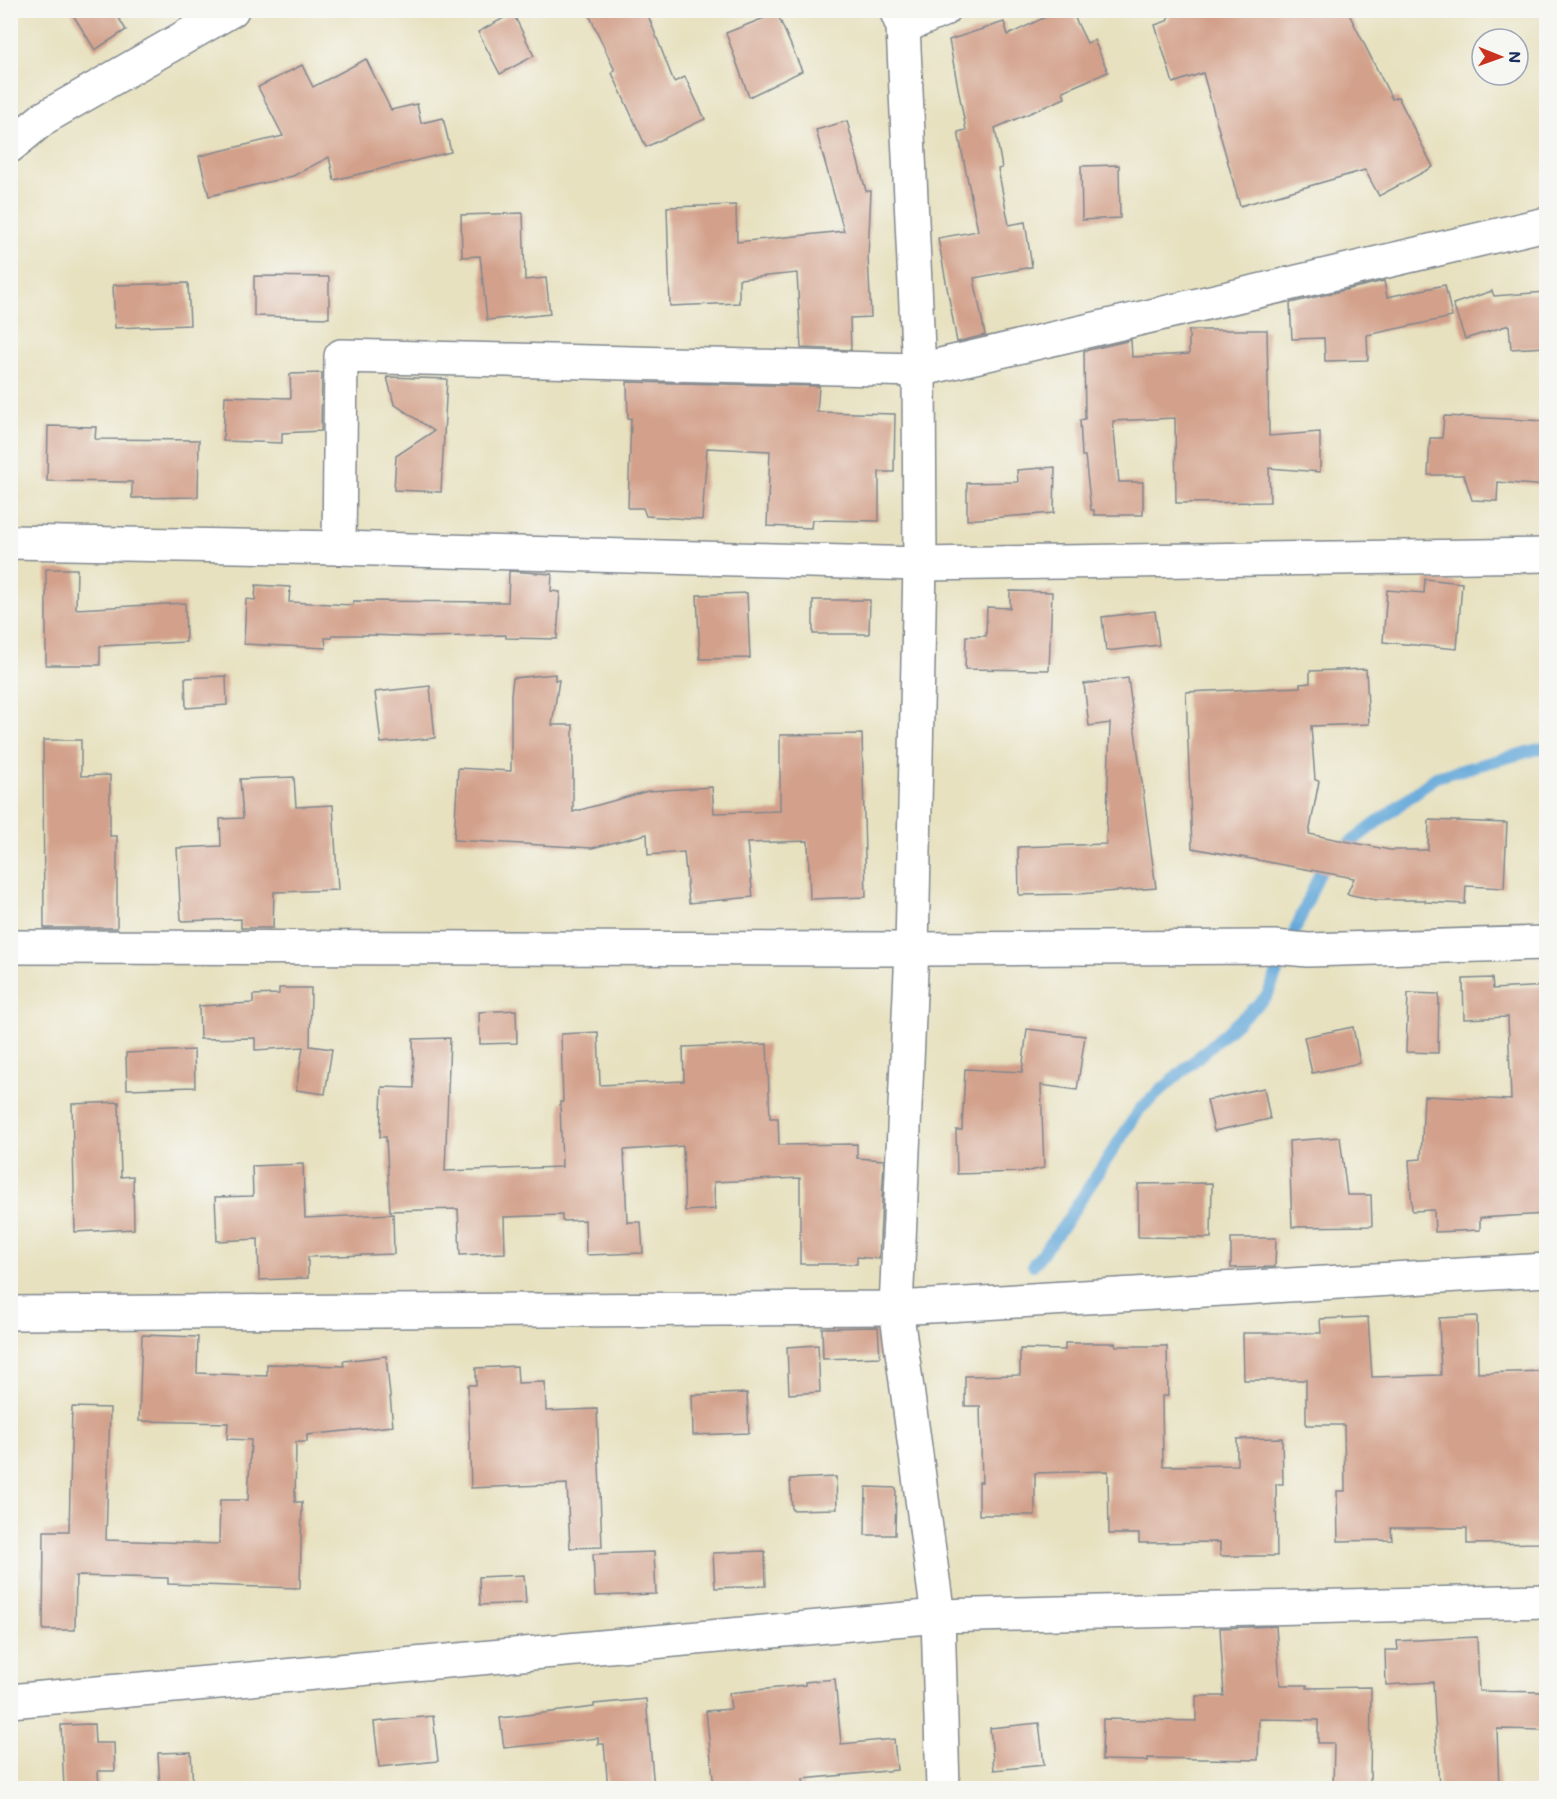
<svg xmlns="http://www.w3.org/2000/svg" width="1557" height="1799" viewBox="0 0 1557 1799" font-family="Mali,sans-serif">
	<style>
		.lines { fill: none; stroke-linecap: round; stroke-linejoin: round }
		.stream { stroke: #63a8d9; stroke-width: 12 }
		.building { fill: #d3a18b }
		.street-casing { stroke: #81888e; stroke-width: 36 }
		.street { stroke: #fff; stroke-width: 33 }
	</style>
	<rect width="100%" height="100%" fill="#f6f6f2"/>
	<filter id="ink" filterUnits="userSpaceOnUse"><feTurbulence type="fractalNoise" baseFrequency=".0167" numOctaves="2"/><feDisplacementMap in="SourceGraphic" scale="12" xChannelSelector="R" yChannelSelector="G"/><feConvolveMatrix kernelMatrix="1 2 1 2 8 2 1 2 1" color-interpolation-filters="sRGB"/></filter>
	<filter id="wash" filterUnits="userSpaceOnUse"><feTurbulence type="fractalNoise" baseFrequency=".008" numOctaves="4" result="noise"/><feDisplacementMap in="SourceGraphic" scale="24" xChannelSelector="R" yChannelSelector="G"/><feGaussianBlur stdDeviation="1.35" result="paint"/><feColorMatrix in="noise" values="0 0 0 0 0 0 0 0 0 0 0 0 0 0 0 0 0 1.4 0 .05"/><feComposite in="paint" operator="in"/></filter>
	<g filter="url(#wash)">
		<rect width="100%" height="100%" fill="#e7e1bf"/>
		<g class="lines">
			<polyline class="stream" points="1033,1265 1064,1225 1140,1109 1267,996 1324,863 1436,777 1546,747"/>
		</g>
		<g id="blocks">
			<g class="building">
				<polygon points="70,10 114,10 126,30 95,50"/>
				<polygon points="587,10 646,10 674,82 685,77 705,119 646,147 612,73 615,71"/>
				<polygon points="1060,10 1071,10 1087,43 1094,40 1108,72 1063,91 1065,98 995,128 1002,168 998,169 1009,225 1025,222 1032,267 974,278 985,335 957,342 938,238 978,231 958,132 966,130 949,40 1004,22 1008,35"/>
				<polygon points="1171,10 1347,10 1392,99 1398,97 1433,167 1379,196 1365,170 1240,206 1203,73 1173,83 1155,25 1167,21"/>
				<polygon points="513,13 534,56 500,74 478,32"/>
				<polygon points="777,13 802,71 749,97 726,33"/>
				<polygon points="366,59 391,110 417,104 421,123 443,118 451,152 334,180 329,157 293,176 209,196 199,156 283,136 258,87 302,65 313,87"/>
				<polygon points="847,121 866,191 871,191 868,257 871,317 850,318 851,350 801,348 797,273 739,279 739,303 670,306 667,207 736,205 737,242 844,231 816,130"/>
				<polygon points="1119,165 1120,218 1082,220 1081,166"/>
				<polygon points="523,213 525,280 546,278 550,314 487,320 480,256 462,257 461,215"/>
				<polygon points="254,276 329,277 329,318 254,316"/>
				<polygon points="1384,281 1387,297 1445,285 1452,317 1367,335 1368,360 1325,361 1324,338 1292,339 1290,303"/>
				<polygon points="188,283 190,325 115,328 113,285"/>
				<polygon points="1492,291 1494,296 1546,292 1546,347 1511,349 1509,325 1465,339 1453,304"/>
				<polygon points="1189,330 1267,330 1269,436 1320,432 1320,472 1269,468 1270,502 1176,503 1175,418 1113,421 1119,482 1143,482 1143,515 1094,515 1094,510 1091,510 1085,456 1082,456 1080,420 1085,419 1084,351 1131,340 1132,357 1189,354"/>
				<polygon points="322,373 321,431 282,433 282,443 223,441 225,396 291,398 290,374"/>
				<polygon points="387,377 447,379 441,492 394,490 396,456 434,431 394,404"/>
				<polygon points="627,382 819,386 817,412 895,414 894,472 879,472 879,521 812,520 811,528 767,526 770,451 707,448 702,520 646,516 643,508 628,508 631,418 628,419"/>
				<polygon points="1444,416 1546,421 1546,486 1498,482 1497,501 1472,500 1464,475 1428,475 1430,438 1442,438"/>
				<polygon points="48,426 96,427 95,439 199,440 198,497 132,498 132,482 47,481"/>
				<polygon points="1055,467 1054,513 967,520 967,483 1018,482 1017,470"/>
				<polygon points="46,569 77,569 76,609 185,603 186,642 100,646 100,665 46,665"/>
				<polygon points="509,571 552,574 551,591 560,592 557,639 506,638 506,635 426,637 368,635 332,635 332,638 325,638 326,648 244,644 246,599 255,600 256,585 290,587 289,602 353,605 353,601 508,602"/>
				<polygon points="1425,579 1462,583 1457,649 1383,642 1387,590 1424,593"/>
				<polygon points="1010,591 1052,592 1049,670 965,669 966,636 986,636 987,607 1010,608"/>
				<polygon points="747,593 750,658 700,659 697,595"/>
				<polygon points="813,600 870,600 869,634 813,634"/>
				<polygon points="1155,611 1159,645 1106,651 1102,617"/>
				<polygon points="1366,669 1369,724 1311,726 1315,780 1319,781 1309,834 1390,850 1428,850 1429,820 1507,823 1504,888 1466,886 1465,904 1425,902 1425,900 1376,900 1347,894 1354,878 1192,848 1186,692 1300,687 1300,684 1310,683 1310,671"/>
				<polygon points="555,674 555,680 559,680 552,725 573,725 573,812 648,791 712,787 714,813 780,811 780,735 862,734 866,897 810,899 808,841 747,843 753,897 689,903 684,852 648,855 647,834 592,848 454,840 458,768 511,771 511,694 513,678"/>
				<polygon points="226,676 227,705 186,708 185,678"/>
				<polygon points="1128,678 1156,888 1079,894 1019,895 1018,847 1106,844 1110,723 1089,726 1084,684"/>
				<polygon points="430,686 435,738 381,743 375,692"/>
				<polygon points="43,740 81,740 81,776 110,775 110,836 117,836 117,928 44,928"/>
				<polygon points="294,777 296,807 333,805 338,890 274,892 273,928 241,928 241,919 181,921 177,848 221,846 220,819 243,818 240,779"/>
				<polygon points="1492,978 1493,989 1546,986 1546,1214 1480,1218 1480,1230 1435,1232 1434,1210 1412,1211 1409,1160 1421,1159 1424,1096 1511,1100 1508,1017 1464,1019 1463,979"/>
				<polygon points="279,988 311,988 310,1046 332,1049 325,1094 296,1090 303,1047 255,1050 255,1038 200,1039 199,1006 253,1003 253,995 279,994"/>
				<polygon points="1408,993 1439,994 1438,1053 1406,1052"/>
				<polygon points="516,1010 517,1043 480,1044 479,1012"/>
				<polygon points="1353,1027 1360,1063 1312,1073 1304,1037"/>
				<polygon points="1027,1029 1085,1036 1077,1090 1041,1085 1044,1168 1024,1172 957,1174 956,1130 962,1130 965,1069 1022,1072"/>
				<polygon points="598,1032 600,1085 684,1081 683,1047 767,1044 770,1118 778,1118 779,1145 857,1144 857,1158 884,1160 879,1259 857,1257 857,1264 800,1264 800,1178 714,1182 715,1209 685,1211 683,1146 624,1150 627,1222 641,1222 643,1253 586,1255 585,1220 562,1221 562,1215 504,1217 505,1253 460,1255 458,1209 390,1211 386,1137 380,1137 382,1087 414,1088 413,1039 450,1038 445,1171 562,1167 560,1102 563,1102 561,1034"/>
				<polygon points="194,1050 195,1087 127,1089 126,1053"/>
				<polygon points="1264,1088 1270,1119 1214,1131 1207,1100"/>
				<polygon points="119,1102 121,1177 133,1176 134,1229 75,1232 72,1104"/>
				<polygon points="1340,1137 1347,1195 1371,1195 1372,1226 1292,1227 1289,1141"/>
				<polygon points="303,1164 305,1218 393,1214 394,1254 308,1257 308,1278 259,1280 258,1239 217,1241 215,1197 253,1196 252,1166"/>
				<polygon points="1212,1183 1211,1238 1138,1237 1138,1184"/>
				<polygon points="1231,1238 1276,1238 1275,1267 1231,1268"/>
				<polygon points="1477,1316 1478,1373 1546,1371 1546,1543 1467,1544 1467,1528 1391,1528 1392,1540 1338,1541 1337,1491 1345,1491 1344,1425 1306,1425 1306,1380 1244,1380 1243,1333 1321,1333 1320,1319 1368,1317 1372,1377 1441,1375 1439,1318"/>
				<polygon points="878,1327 880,1357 823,1359 822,1328"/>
				<polygon points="142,1335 198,1337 197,1373 267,1376 267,1364 344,1366 343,1361 386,1356 393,1426 307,1435 307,1442 296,1442 295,1502 302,1502 300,1588 168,1584 168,1578 76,1576 75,1630 43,1630 44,1531 69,1531 72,1407 110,1408 106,1540 219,1544 220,1500 248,1500 251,1440 227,1439 228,1423 139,1421"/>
				<polygon points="1065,1343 1115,1343 1116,1346 1167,1346 1168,1396 1162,1396 1163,1466 1237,1465 1237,1439 1282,1438 1283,1484 1276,1484 1277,1556 1220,1556 1220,1542 1139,1543 1139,1534 1109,1534 1108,1471 1035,1473 1035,1515 979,1515 979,1482 982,1482 980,1406 965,1406 965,1376 1020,1375 1020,1349 1065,1350"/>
				<polygon points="818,1345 820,1392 789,1394 787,1347"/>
				<polygon points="517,1366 518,1383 545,1382 546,1411 597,1409 602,1547 570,1548 567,1484 471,1488 468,1385 476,1385 476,1368"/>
				<polygon points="747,1393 749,1433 693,1435 692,1395"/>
				<polygon points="836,1477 837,1509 792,1510 790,1479"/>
				<polygon points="866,1487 896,1488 895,1535 865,1535"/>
				<polygon points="765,1551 766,1586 715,1588 713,1553"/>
				<polygon points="654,1552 656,1594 595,1596 593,1554"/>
				<polygon points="524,1575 526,1603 480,1605 479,1577"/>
				<polygon points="1276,1626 1280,1685 1307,1685 1307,1688 1371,1687 1370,1788 1333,1788 1334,1743 1318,1743 1318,1720 1259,1719 1258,1760 1148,1758 1148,1761 1102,1760 1103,1719 1196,1721 1196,1696 1224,1696 1220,1628"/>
				<polygon points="1477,1637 1479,1691 1546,1692 1546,1730 1497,1729 1499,1788 1439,1788 1433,1682 1386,1685 1385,1650 1398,1650 1397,1641"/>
				<polygon points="835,1679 841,1744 894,1739 897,1770 803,1779 804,1788 714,1788 706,1711 731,1709 729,1693 805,1685 805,1682"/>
				<polygon points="646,1699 654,1788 608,1788 604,1744 598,1744 598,1738 504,1748 500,1718 594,1707 594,1704"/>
				<polygon points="433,1716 438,1761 379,1767 374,1722"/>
				<polygon points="1039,1723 1044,1765 994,1770 990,1728"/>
				<polygon points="94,1724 95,1743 114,1743 115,1771 98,1771 99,1788 64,1788 61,1725"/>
				<polygon points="191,1752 193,1788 160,1788 158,1753"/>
			</g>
		</g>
	</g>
	<g filter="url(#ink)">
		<use href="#blocks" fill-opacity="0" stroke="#81888e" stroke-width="1.5"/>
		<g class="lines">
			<g class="street-casing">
				<g id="street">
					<polyline points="896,10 903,27 919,370 920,564 912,949 896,1308 938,1616 943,1788"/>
					<polyline points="903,27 943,10"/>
					<polyline points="10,146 44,118 232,10"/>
					<polyline points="10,542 339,548 920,564 1546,555"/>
					<polyline points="339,548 341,356 919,370 1546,224"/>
					<polyline points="10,947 912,949 1274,947 1308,950 1546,943"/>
					<polyline points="10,1313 896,1308 1546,1270"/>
					<polyline points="10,1701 938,1616 1546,1601"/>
				</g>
			</g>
			<use href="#street" class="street"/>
		</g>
	</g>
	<rect width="1557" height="1799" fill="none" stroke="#f6f6f2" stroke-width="36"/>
	<g transform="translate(1500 57) rotate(91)"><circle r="28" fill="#f6f6f2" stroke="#9ea6b7" stroke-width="1.5"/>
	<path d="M0-4.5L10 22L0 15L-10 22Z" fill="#c8321e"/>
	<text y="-9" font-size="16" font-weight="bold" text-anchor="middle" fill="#1b2f5e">N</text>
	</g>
</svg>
